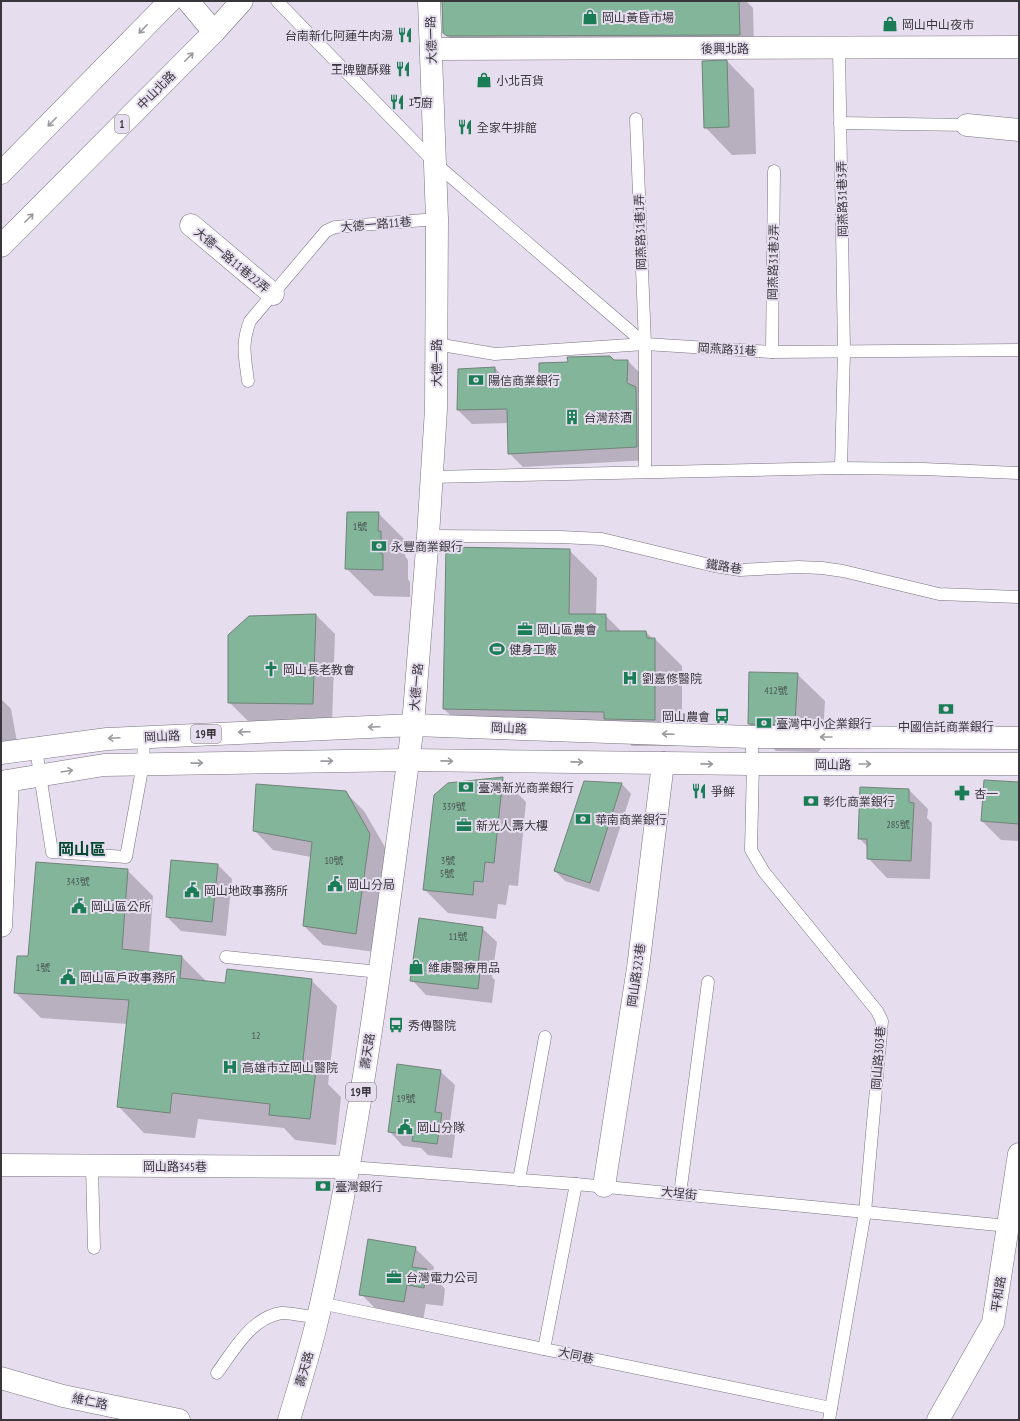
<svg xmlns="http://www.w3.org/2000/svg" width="1020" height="1421" viewBox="0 0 1020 1421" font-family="'PT Sans Narrow','Noto Sans TC',sans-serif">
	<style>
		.shadow { fill: #0003 }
		.building { fill: #82b59a; stroke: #718379 }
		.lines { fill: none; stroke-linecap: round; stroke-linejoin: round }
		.service-casing { stroke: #7a7281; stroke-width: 13 }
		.minor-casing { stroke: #7a7281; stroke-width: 23 }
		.primary-casing { stroke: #7a7281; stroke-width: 23 }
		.service { stroke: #fff; stroke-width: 12 }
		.minor { stroke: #fff; stroke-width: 22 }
		.primary { stroke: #fff; stroke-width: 22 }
		.oneway { stroke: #9c9a9e }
		.labels { text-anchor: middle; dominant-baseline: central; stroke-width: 4; stroke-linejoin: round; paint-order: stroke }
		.number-label { font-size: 10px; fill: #4b5654 }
		.shield { fill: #e6ddee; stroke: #6d6871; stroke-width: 1 }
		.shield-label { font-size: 11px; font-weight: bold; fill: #39363c }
		.poi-label { font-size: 12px; fill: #39363c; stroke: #e6ddee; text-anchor: start }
		.street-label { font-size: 12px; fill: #39363c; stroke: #e6ddee }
		.district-label { font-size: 16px; font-weight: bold; fill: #00472d; stroke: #e6ddee }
	</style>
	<rect width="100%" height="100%" fill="#e6ddee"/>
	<g class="shadow">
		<polygon points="442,1 746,1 753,8 754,49 458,47 444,32"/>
		<polygon points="727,61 754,89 756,154 732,155 705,127"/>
		<polygon points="614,361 628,361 642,375 650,460 523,467 509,453 508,423 472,424 458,410 459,370 495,368 508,382 508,385 540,380"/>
		<polygon points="378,513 406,541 405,556 408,560 408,579 410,582 410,597 374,596 346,568"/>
		<polygon points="447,548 569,550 597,578 596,615 605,615 622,632 646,632 653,639 655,639 682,666 682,746 632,746 625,739 471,736 444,709"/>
		<polygon points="316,615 335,634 332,723 248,721 229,702"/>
		<polygon points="797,674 825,701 822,748 818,752 776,751 749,724"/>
		<polygon points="1,699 11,709 17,742 1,744"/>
		<polygon points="502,778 526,802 518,886 509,885 506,905 498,904 496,919 448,913 424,889"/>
		<polygon points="585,782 622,784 631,794 599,892 565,881 555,871"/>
		<polygon points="1019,784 1019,841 1001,840 982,821"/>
		<polygon points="909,790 928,809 927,818 932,823 930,879 887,878 868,858 868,847 859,838"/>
		<polygon points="345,792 364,811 389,854 375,952 323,945 304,926 311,857 273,850 254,830"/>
		<polygon points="172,861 218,865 232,879 226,936 181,931 167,917"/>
		<polygon points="127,870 153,896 149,953 182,957 207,982 226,984 311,980 337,1006 328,1084 341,1097 336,1145 295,1140 284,1128 198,1119 195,1138 144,1133 119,1107 128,1024 41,1018 15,992 29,957"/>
		<polygon points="482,928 497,942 492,977 495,980 492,1003 426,995 412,980"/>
		<polygon points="440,1071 455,1085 450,1122 456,1128 452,1158 428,1155 421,1148 403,1146 389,1131"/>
		<polygon points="415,1248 434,1267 433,1276 445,1289 443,1306 426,1304 423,1320 380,1313 361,1294"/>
	</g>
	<g class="building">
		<polygon points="442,1 739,1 740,35 447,36 443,33"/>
		<polygon points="727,60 729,127 704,128 702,61"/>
		<polygon points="610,356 614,360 628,360 627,383 636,387 637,447 508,454 507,409 457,410 458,369 495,367 495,386 539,379 539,363 568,362 567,357"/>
		<polygon points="347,512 379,512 378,531 381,531 381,554 383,554 383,570 345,569"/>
		<polygon points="446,547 570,549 569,614 606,614 606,631 646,631 647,638 655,638 655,720 604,719 604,712 443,709"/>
		<polygon points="316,614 313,704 228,703 228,635 249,616"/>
		<polygon points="749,672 798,673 795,721 790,725 748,724"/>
		<polygon points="503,777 494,863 485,862 483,882 474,881 473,895 423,890 434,795 448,783"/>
		<polygon points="984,780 1019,782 1019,824 981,821"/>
		<polygon points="584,781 622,783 590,883 554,871"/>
		<polygon points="256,784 346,791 370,834 356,934 303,926 312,842 253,831"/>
		<polygon points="860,787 909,789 909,802 914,803 911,861 867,859 867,839 858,839"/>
		<polygon points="171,860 218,864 212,922 166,917"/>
		<polygon points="36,862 128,869 122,949 182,956 180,978 225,983 227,969 312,979 302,1069 316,1070 310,1119 269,1115 270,1104 172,1093 170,1113 117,1107 129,1000 14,993 17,956 28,956"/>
		<polygon points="419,918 483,927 478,964 481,964 478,989 410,981"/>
		<polygon points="397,1064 441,1070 435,1112 442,1113 437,1144 412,1141 413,1135 388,1132"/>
		<polygon points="368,1239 416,1247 412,1267 427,1269 424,1288 407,1285 404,1302 359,1295"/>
	</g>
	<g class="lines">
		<g class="service-casing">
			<g id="service">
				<polyline points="277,1 436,164 645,344"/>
				<polyline points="839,48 844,351 841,468"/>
				<polyline points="636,119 645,344 645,472"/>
				<polyline points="840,123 967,125"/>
				<polyline points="436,344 495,354 645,344 772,352 1019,350"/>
				<polyline points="772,352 774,171"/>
				<path d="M248,381C245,357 241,344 250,321L326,231L335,227L437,219"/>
				<polyline points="431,477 841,468 923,469 1019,473"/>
				<polyline points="428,536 560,537 602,539 714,566 740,570 798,567 822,568 843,571 939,594 1019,597"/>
				<polyline points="751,737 753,764 751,850 764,872 877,1011 882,1021 865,1212 829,1420"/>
				<polyline points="36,749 52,852 126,857 143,764 144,737"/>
				<polyline points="226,957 380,972"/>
				<polyline points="92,1166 94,1248"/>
				<polyline points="349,1167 576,1184 1008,1226"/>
				<polyline points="519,1180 545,1037"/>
				<polyline points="680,1194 708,982"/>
				<polyline points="320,1303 831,1408"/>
				<polyline points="544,1349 576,1184"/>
				<path d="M217,1373C234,1350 251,1318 281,1313C289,1312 309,1317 318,1318"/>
			</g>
		</g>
		<g class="minor-casing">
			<g id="minor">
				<polyline points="188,1 214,32"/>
				<polyline points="429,1 437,219 436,409 428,536 413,725 751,737 1019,738"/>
				<polyline points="431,49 1019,47"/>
				<polyline points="967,125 1019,130"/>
				<polyline points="191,225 273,294"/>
				<polyline points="408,760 753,764 1019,764"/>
				<polyline points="1,926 8,781"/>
				<polyline points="1,1165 349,1167"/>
				<polyline points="604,1186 638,968 663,763"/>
				<polyline points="1,1378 63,1396 179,1420"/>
				<polyline points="938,1420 993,1323 1019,1154"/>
			</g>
		</g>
		<g class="primary-casing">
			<g id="primary">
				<polyline points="1,173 170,1"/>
				<polyline points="1,246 214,32 242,1"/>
				<path d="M1,753L107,739L413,725C386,923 363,1122 318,1317C310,1352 299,1386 289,1420"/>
				<polyline points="1,782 104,765 408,760"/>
			</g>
		</g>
		<use href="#service" class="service"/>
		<use href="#minor" class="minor"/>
		<use href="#primary" class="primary"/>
	</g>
	<defs><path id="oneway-shaft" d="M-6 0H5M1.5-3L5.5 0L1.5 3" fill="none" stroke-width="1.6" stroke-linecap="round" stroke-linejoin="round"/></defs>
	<g class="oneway">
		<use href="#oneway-shaft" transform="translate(143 29) rotate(134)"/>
		<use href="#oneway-shaft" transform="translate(189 57) rotate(-45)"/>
		<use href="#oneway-shaft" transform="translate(52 122) rotate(134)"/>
		<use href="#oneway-shaft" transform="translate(29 218) rotate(-45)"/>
		<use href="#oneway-shaft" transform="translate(374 727) rotate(178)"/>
		<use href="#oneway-shaft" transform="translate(244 732) rotate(178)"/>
		<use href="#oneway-shaft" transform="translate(668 734) rotate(-178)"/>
		<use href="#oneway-shaft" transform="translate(826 737) rotate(-180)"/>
		<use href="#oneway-shaft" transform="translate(114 738) rotate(177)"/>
		<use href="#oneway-shaft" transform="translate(327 761) rotate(-1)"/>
		<use href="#oneway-shaft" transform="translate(447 761) rotate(1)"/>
		<use href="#oneway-shaft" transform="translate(577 762) rotate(1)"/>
		<use href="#oneway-shaft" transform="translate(197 763) rotate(-1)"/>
		<use href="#oneway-shaft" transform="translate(707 764) rotate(1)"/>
		<use href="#oneway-shaft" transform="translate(865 764)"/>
		<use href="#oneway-shaft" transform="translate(67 771) rotate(-9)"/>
	</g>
	<defs>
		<g id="shop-bare" transform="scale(1.2)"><path d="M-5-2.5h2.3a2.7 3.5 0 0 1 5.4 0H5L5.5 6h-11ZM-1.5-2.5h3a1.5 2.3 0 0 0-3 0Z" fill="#1a7d55" stroke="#e6ddee" stroke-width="2.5" paint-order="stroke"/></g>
		<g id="restaurant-bare" transform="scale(1.2)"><path d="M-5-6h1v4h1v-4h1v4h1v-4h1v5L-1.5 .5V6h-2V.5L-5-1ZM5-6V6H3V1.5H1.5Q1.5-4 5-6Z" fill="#1a7d55" stroke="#e6ddee" stroke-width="2.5" paint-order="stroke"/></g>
		<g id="bank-bare" transform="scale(1.2)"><path d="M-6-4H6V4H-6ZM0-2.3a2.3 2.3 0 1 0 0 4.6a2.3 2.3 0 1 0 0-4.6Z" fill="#1a7d55" stroke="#e6ddee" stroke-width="2.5" paint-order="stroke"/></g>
		<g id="building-bare" transform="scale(1.2)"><path d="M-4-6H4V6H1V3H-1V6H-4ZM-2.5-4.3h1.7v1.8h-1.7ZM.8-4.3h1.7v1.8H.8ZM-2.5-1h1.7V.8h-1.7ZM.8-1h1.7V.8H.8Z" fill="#1a7d55" stroke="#e6ddee" stroke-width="2.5" paint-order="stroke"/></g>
		<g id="office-bare" transform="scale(1.2)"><path d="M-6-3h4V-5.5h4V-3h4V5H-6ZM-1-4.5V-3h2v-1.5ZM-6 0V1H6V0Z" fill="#1a7d55" stroke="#e6ddee" stroke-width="2.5" paint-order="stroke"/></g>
		<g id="stadium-bare" transform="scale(1.2)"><path d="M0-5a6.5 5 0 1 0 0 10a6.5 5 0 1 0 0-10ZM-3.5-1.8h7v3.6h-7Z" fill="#1a7d55" stroke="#e6ddee" stroke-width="2.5" paint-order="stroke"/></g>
		<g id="church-bare" transform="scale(1.2)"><path d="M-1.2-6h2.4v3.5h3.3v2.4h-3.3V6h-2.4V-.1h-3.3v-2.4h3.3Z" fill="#1a7d55" stroke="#e6ddee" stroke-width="2.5" paint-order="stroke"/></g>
		<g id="hospital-bare" transform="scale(1.2)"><path d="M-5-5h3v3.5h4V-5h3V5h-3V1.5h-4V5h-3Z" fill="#1a7d55" stroke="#e6ddee" stroke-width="2.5" paint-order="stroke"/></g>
		<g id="bus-bare" transform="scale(1.2)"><path d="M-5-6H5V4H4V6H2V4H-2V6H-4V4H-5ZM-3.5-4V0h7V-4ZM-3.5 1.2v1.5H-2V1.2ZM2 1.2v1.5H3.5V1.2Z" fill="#1a7d55" stroke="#e6ddee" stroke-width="2.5" paint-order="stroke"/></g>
		<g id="pharmacy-bare" transform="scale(1.2)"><path d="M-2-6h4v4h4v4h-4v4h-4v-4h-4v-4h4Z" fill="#1a7d55" stroke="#e6ddee" stroke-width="2.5" paint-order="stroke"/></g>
		<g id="civic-bare" transform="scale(1.2)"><path d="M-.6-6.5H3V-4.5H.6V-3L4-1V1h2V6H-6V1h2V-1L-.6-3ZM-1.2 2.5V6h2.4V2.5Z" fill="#1a7d55" stroke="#e6ddee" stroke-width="2.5" paint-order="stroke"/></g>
	</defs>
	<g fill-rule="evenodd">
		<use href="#shop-bare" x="590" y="17"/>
		<use href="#shop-bare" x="890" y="24"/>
		<use href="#restaurant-bare" x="405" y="35"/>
		<use href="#restaurant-bare" x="403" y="69"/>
		<use href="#shop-bare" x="484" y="80"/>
		<use href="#restaurant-bare" x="397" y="102"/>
		<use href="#restaurant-bare" x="465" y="127"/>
		<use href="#bank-bare" x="476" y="380"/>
		<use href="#building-bare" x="572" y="417"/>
		<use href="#bank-bare" x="379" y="546"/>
		<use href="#office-bare" x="525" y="629"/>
		<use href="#stadium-bare" x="497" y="649"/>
		<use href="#church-bare" x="271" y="669"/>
		<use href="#hospital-bare" x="630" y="678"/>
		<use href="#bank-bare" x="946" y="709"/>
		<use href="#bus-bare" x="722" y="716"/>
		<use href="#bank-bare" x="764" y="723"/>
		<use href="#bank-bare" x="466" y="787"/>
		<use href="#restaurant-bare" x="699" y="791"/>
		<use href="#pharmacy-bare" x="962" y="793"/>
		<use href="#bank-bare" x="811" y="801"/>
		<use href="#bank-bare" x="583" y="819"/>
		<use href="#office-bare" x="464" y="825"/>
		<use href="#civic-bare" x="335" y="884"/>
		<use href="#civic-bare" x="192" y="890"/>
		<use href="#civic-bare" x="79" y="906"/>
		<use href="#shop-bare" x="416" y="967"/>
		<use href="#civic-bare" x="68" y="977"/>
		<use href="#bus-bare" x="396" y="1025"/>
		<use href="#hospital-bare" x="230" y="1067"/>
		<use href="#civic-bare" x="405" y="1127"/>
		<use href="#bank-bare" x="323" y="1186"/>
		<use href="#office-bare" x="394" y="1277"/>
	</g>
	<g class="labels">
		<g class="number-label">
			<text x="360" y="526">1號</text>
			<text x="776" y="690">412號</text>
			<text x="454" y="806">339號</text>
			<text x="898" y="824">285號</text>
			<text x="334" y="860">10號</text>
			<text x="448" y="860">3號</text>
			<text x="447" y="873">5號</text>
			<text x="78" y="881">343號</text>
			<text x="458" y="936">11號</text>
			<text x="43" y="967">1號</text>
			<text x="256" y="1035">12</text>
			<text x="406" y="1098">19號</text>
		</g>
		<g class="shield">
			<rect x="115" y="115" width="14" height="18" rx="3"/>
			<rect x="191" y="725" width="30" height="18" rx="3"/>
			<rect x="346" y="1083" width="30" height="18" rx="3"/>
		</g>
		<g class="shield-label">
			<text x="122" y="124">1</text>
			<text x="206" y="734">19甲</text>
			<text x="361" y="1092">19甲</text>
		</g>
		<g class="poi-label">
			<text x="602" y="17">岡山黃昏市場</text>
			<text x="902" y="24">岡山中山夜市</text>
			<text x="393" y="35" text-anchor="end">台南新化阿蓮牛肉湯</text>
			<text x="391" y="69" text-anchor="end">王牌鹽酥雞</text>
			<text x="496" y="80">小北百貨</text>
			<text x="409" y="102">巧廚</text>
			<text x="477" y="127">全家牛排館</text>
			<text x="488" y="380">陽信商業銀行</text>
			<text x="584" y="417">台灣菸酒</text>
			<text x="391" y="546">永豐商業銀行</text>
			<text x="537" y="629">岡山區農會</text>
			<text x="509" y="649">健身工廠</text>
			<text x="283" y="669">岡山長老教會</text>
			<text x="642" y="678">劉嘉修醫院</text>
			<text x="710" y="716" text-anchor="end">岡山農會</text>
			<text x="776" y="723">臺灣中小企業銀行</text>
			<text x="946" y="726" text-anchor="middle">中國信託商業銀行</text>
			<text x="478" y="787">臺灣新光商業銀行</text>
			<text x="711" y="791">爭鮮</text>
			<text x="974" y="793">杏一</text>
			<text x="823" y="801">彰化商業銀行</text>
			<text x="595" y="819">華南商業銀行</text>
			<text x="476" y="825">新光人壽大樓</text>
			<text x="347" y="884">岡山分局</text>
			<text x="204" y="890">岡山地政事務所</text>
			<text x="91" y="906">岡山區公所</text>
			<text x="428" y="967">維康醫療用品</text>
			<text x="80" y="977">岡山區戶政事務所</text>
			<text x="408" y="1025">秀傳醫院</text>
			<text x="242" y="1067">高雄市立岡山醫院</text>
			<text x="417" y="1127">岡山分隊</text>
			<text x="335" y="1186">臺灣銀行</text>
			<text x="406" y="1277">台灣電力公司</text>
		</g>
		<g class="street-label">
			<text transform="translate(431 40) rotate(-92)">大德一路</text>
			<text x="725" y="48">後興北路</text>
			<text transform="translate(156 90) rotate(-45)">中山北路</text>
			<text transform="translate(842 199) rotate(-91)">岡燕路31巷3弄</text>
			<text transform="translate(376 224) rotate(-5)">大德一路11巷</text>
			<text transform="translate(640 232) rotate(-92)">岡燕路31巷1弄</text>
			<text transform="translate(232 260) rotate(40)">大德一路11巷22弄</text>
			<text transform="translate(773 262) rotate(-89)">岡燕路31巷2弄</text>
			<text transform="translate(727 349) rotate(3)">岡燕路31巷</text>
			<text transform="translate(436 363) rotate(-90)">大德一路</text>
			<text transform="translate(724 566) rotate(9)">鐵路巷</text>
			<text transform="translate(416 687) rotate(-85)">大德一路</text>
			<text transform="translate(509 728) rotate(2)">岡山路</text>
			<text transform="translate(162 736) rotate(-3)">岡山路</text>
			<text x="833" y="764">岡山路</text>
			<text transform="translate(636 975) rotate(-82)">岡山路323巷</text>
			<text transform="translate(367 1051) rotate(-81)">壽天路</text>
			<text transform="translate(878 1058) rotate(-86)">岡山路303巷</text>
			<text x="175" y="1166">岡山路345巷</text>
			<text transform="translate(679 1193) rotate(6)">大埕街</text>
			<text transform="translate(998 1294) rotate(-81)">平和路</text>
			<text transform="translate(576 1355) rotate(12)">大同巷</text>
			<text transform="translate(304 1369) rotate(-74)">壽天路</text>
			<text transform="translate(90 1401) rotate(12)">維仁路</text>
		</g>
		<g class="district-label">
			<text x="82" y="849">岡山區</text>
		</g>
	</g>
	<rect width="1020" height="1421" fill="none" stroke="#39363c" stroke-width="4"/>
</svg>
